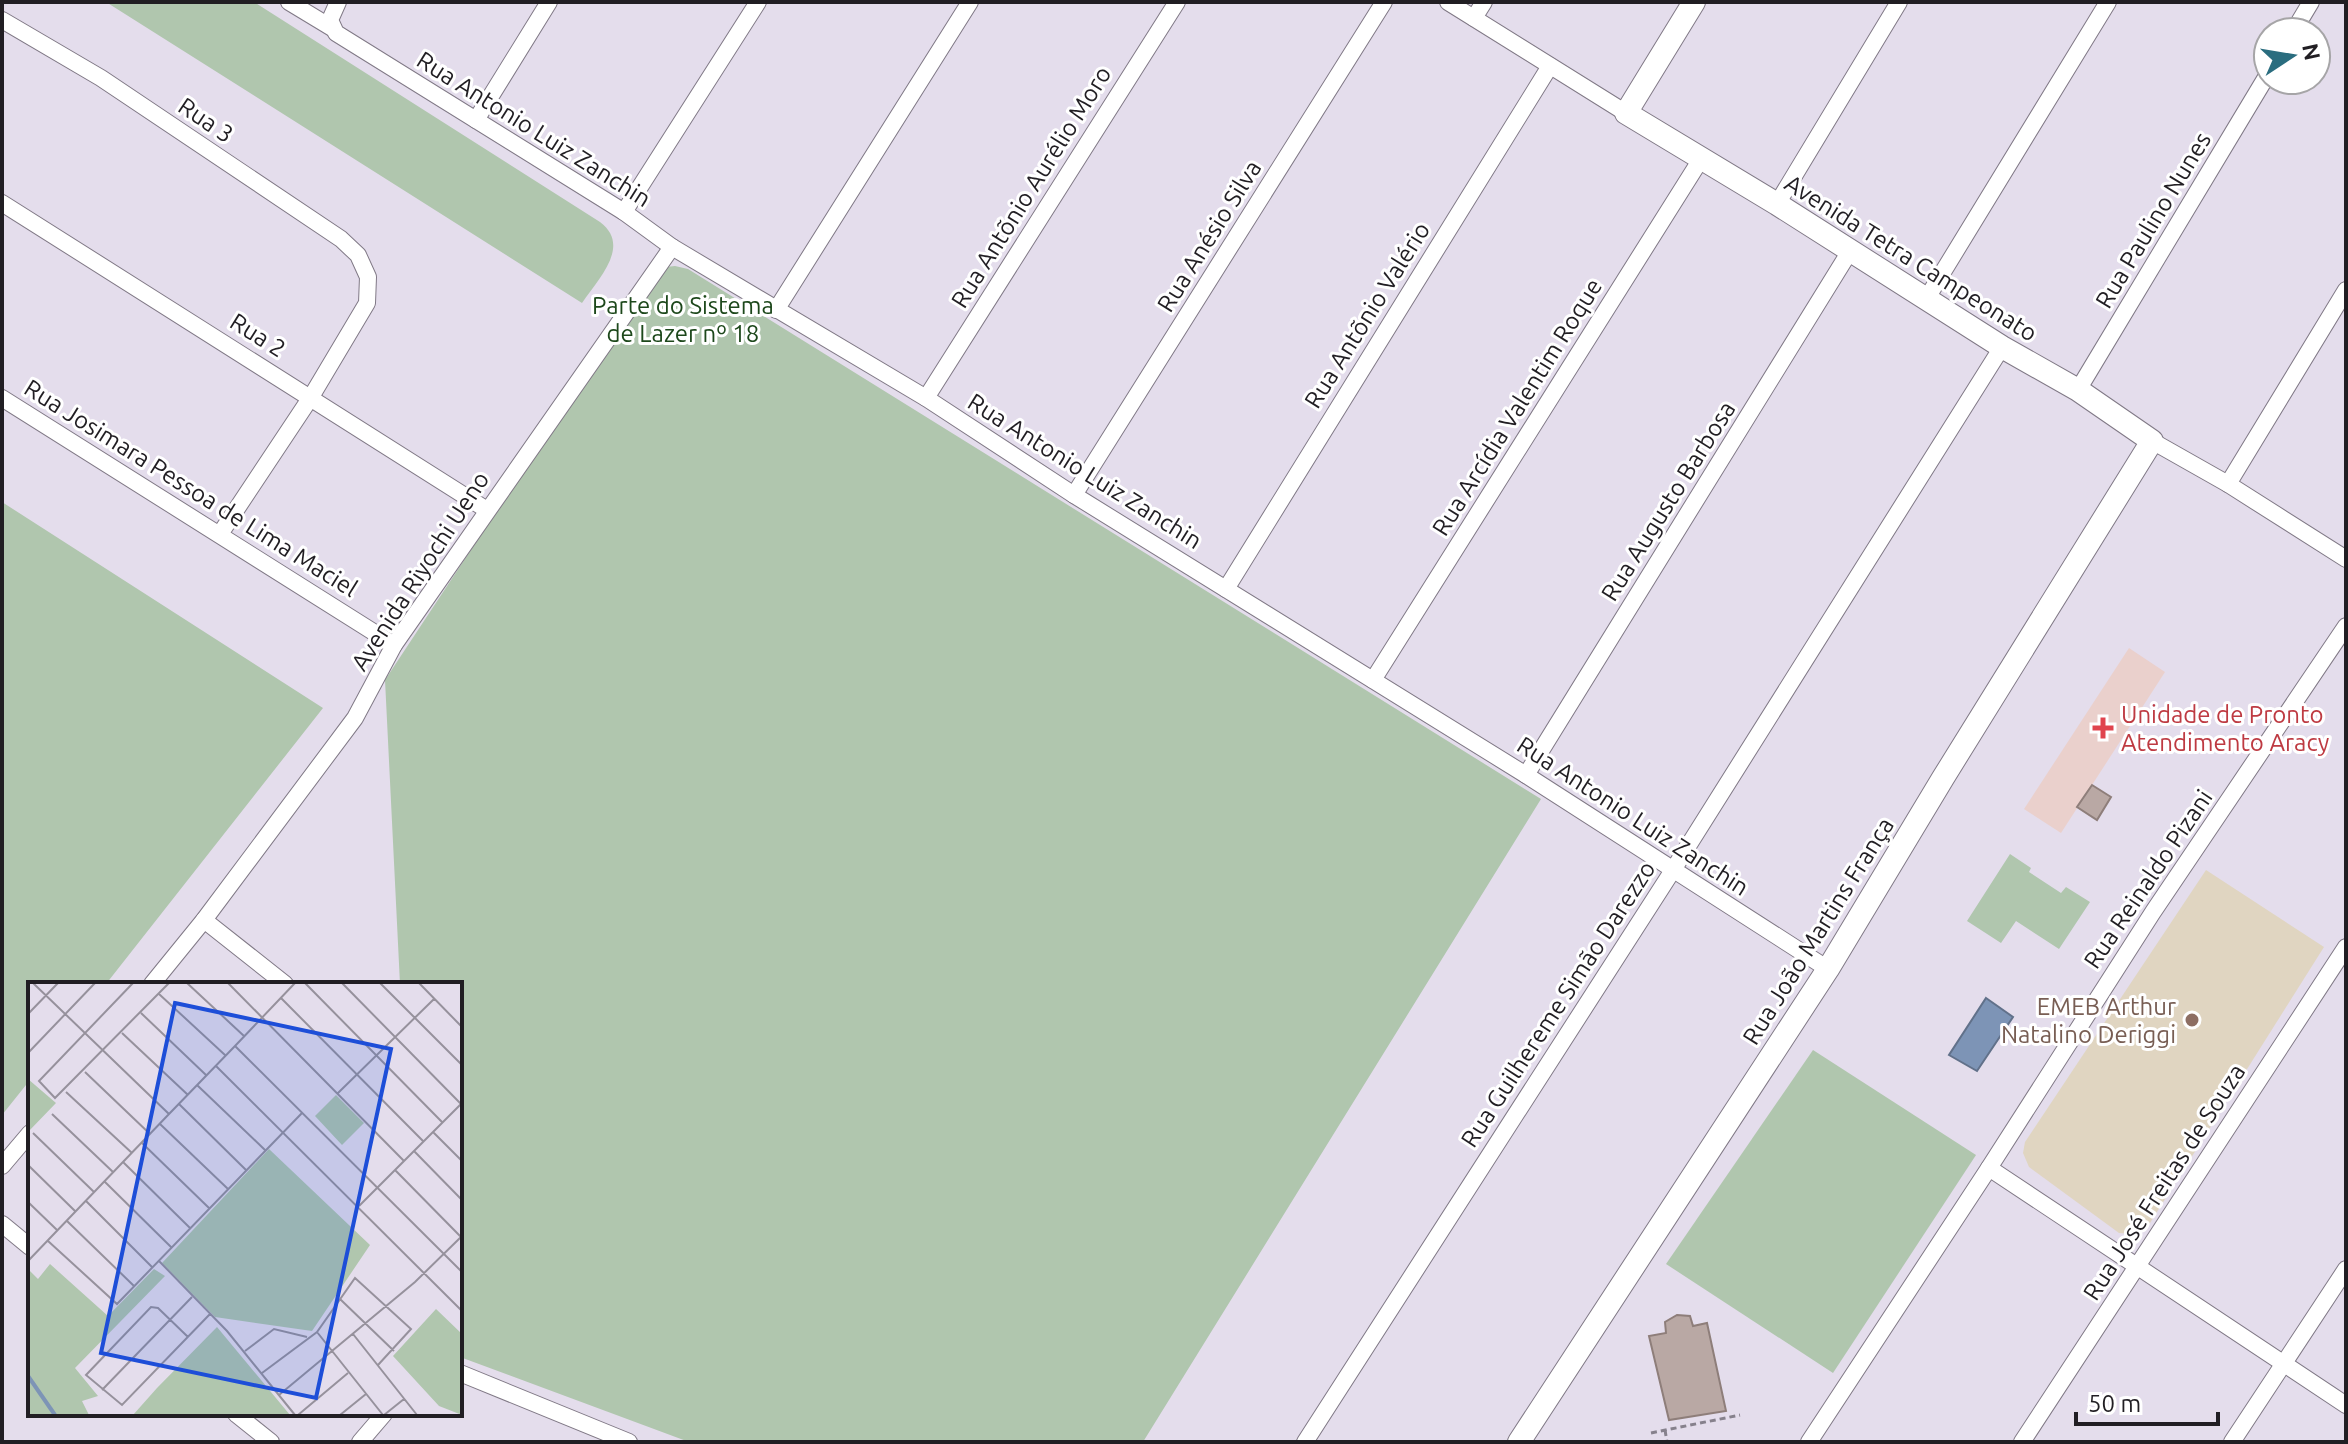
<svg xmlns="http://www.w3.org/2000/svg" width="2348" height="1444" viewBox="0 0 2348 1444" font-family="Ubuntu,sans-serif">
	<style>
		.education { fill: #e0d5c1 }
		.medical { fill: #ead0cc }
		.green { fill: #b0c6ae }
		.water { fill: #7d94b6; stroke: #61718a; stroke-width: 2 }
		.building { fill: #b9a8a4; stroke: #8e7e7a; stroke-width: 2 }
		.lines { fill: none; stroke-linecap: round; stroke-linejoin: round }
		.street-casing { stroke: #807986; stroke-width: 18 }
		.secondary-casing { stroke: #807986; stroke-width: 24 }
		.path { stroke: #86818c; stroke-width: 3; stroke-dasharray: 6 4; stroke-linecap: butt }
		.street { stroke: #fff; stroke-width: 16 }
		.secondary { stroke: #fff; stroke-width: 22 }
		.health-dot { fill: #e0444e; stroke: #fff; stroke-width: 3 }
		.education-dot { fill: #8d6e63; stroke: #fff; stroke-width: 3 }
		.labels { text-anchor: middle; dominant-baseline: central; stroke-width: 6; stroke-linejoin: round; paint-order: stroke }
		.street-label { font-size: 24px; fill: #211e23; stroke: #fff }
		.park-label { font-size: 24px; fill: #1d481b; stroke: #fff }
		.health-label { font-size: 24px; fill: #be3a42; stroke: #fff; text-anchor: start }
		.education-label { font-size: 24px; fill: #785e54; stroke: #fff; text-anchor: end }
		.inset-river { fill: none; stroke: #7d94b6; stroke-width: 4 }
		.inset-road { fill: none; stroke: #96919c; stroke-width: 2 }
		.view { fill: #1d4ed8; fill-opacity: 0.15; stroke: #1d4ed8; stroke-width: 4 }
		.inset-edge { fill: none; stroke: #211e23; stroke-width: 4 }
	</style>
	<rect width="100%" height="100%" fill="#e4ddec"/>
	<polygon class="education" points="2206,870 2324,947 2150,1223 2131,1234 2119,1233 2029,1167 2023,1153 2025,1142"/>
	<polygon class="medical" points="2129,648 2165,672 2061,833 2024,809"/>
	<g class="green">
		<path d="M106,2H254L600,222C632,246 598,279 582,303Z"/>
		<polygon points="675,266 688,269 1541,799 1143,1442 689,1442 460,1357 460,984 400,984 385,680 657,268"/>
		<polygon points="2,502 323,708 106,984 30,984 30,1080 2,1115"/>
		<polygon points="2010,854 2031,868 2029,872 2061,893 2066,887 2090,902 2059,949 2016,921 2001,943 1967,921"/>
		<polygon points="1813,1050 1976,1155 1833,1373 1666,1264"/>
	</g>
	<polygon class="water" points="1986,998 2013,1017 1977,1071 1949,1055"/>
	<g class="building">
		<polygon points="2092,785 2111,797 2097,820 2077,807"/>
		<polygon points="1677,1315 1690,1316 1693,1326 1707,1323 1726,1411 1669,1420 1649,1336 1666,1333 1665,1322"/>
	</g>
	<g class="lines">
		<g class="street-casing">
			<g id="street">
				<polyline points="289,2 332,28"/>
				<polyline points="338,2 330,20 336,33 624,212 672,247 926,398 1074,495 1526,775 1828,969"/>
				<polyline points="1448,2 1626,113"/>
				<polyline points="1474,18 1484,2"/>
				<polyline points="2,20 101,78 341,239 358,255 368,277 367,303 311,397 220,534"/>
				<polyline points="2293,32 2311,2"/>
				<polyline points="476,120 549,2"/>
				<polyline points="2,203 487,510"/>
				<polyline points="1777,204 1899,2"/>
				<polyline points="624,212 758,2"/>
				<polyline points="1927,298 2108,2"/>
				<polyline points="776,310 970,2"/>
				<polyline points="2078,390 2268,74"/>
				<polyline points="2,398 394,645"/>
				<polyline points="926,398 1177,2"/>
				<polyline points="2152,441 2228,484 2346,559"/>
				<polyline points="2228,484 2346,290"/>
				<polyline points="1074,495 1384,2"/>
				<polyline points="1226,589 1550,66"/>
				<polyline points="1373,680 1701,159"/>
				<polyline points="1526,775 1850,251"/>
				<polyline points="204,920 285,984"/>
				<polyline points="152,984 204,920 355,718 394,645 672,247"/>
				<polyline points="2,1166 30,1133"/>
				<polyline points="1989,1168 2346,1405"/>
				<polyline points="2,1224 30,1247"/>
				<polyline points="460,1373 629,1442"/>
				<polyline points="236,1414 271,1442"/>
				<polyline points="360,1442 384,1414"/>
				<polyline points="1305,1442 1673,870 2002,347"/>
				<polyline points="1809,1442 1989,1168 2153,912 2346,626"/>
				<polyline points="2022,1442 2346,947"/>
				<polyline points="2232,1442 2346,1269"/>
			</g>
		</g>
		<g class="secondary-casing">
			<polyline id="secondary" points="1519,1442 1828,969 1943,778 2152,441 2078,390 2002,347 1777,204 1626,113 1694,2"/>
		</g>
		<g class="path">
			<polyline points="1665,1430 1667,1442"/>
			<polyline points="1651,1433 1740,1415"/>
		</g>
		<use href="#street" class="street"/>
		<use href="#secondary" class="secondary"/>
	</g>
	<path class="health-dot" d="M2099 716h8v8h8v8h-8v8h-8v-8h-8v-8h8z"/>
	<circle class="education-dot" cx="2192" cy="1020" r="8"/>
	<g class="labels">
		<g class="street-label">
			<text transform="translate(206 120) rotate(34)">Rua 3</text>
			<text transform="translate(534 129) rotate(32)">Rua Antonio Luiz Zanchin</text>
			<text transform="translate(1031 187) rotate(-58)">Rua Antõnio Aurélio Moro</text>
			<text transform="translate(2153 220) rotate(-59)">Rua Paulino Nunes</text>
			<text transform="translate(1209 236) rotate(-58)">Rua Anésio Silva</text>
			<text transform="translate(1911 258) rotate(32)">Avenida Tetra Campeonato</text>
			<text transform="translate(1367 315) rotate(-58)">Rua Antõnio Valério</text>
			<text transform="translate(258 335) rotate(32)">Rua 2</text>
			<text transform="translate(1517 407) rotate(-58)">Rua Arcídia Valentim Roque</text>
			<text transform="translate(1085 471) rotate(32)">Rua Antonio Luiz Zanchin</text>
			<text transform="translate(191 488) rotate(32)">Rua Josimara Pessoa de Lima Maciel</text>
			<text transform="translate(1668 501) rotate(-58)">Rua Augusto Barbosa</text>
			<text transform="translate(420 571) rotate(-57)">Avenida Riyochi Ueno</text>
			<text transform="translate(1633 816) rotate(33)">Rua Antonio Luiz Zanchin</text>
			<text transform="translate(2148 879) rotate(-56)">Rua Reinaldo Pizani</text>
			<text transform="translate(1818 931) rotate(-58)">Rua João Martins França</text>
			<text transform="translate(1558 1004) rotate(-57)">Rua Guilhereme Simão Darezzo</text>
			<text transform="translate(2164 1182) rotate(-57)">Rua José Freitas de Souza</text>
		</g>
		<g class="park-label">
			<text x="683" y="305">Parte do Sistema<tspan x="683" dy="28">de Lazer nº 18</tspan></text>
		</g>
		<g class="health-label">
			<text x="2121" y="714">Unidade de Pronto<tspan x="2121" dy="28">Atendimento Aracy</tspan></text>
		</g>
		<g class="education-label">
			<text x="2176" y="1006">EMEB Arthur<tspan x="2176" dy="28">Natalino Deriggi</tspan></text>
		</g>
	</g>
	<g transform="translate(28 982)">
		<rect width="434" height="434" fill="#e4ddec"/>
		<path d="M0,97L28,121L0,150ZM308,113L336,141L314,163L287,134ZM241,167L342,263L284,349L187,335L134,281ZM22,282L80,334L126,287L137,294L47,386L70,414L54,419L61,433H0V287L10,297ZM408,327L434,352V433L411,424L365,374ZM189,345L262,433H105L129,406Z" fill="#b0c6ae"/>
		<path class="inset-river" d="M0,394L27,433"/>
		<path class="inset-road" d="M5,1L141,132L207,64L434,290M105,1L11,99L27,116L141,1M159,1L216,54M200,1L376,179M277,1L414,140M314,1L433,122M352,1L434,83M391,1L434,45M131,12L197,73M253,16L395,159M113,31L178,93M0,32L30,1M94,51L160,113M207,64L267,1M0,71L67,1M188,84L434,329M57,90L122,152M169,103L237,168M38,110L104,171M310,111L406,17M151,122L218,188M24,132L85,190M132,142L200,207M405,150L434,179M5,151L66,210M114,161L181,226M386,169L434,218M95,180L162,246M0,183L47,229M367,188L433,255M76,199L143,265M58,219L124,285M0,220L29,248M331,224L434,121M39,239L106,304M20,259L89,322L274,131M0,279L141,132M131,279L199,349L267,433M312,317L366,369M289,350L355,433M325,352L389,433M160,355L130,326L123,325L58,393L94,423L182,332M217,369L246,347L279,355M234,391L289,350L327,296L383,347L350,383M74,408L164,315M251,413L387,300L434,254M270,433L320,391M312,433L338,412M356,433L376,417"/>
		<path class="view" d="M147,21L363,67L288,416L73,371Z"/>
		<rect width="434" height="434" class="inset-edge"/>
	</g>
	<rect width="2348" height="1444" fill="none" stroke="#211e23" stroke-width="8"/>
	<g transform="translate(2292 56) rotate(78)"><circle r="38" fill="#ffffff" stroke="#a6a5a7" stroke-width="2"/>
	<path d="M0-6L14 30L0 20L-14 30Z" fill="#2a6d7f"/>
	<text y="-12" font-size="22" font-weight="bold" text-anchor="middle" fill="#211e23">N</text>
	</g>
	<path d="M2076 1412v12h142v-12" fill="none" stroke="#211e23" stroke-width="4"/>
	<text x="2088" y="1412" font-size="24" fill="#211e23" stroke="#ffffff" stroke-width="6" paint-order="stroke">50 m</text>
</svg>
